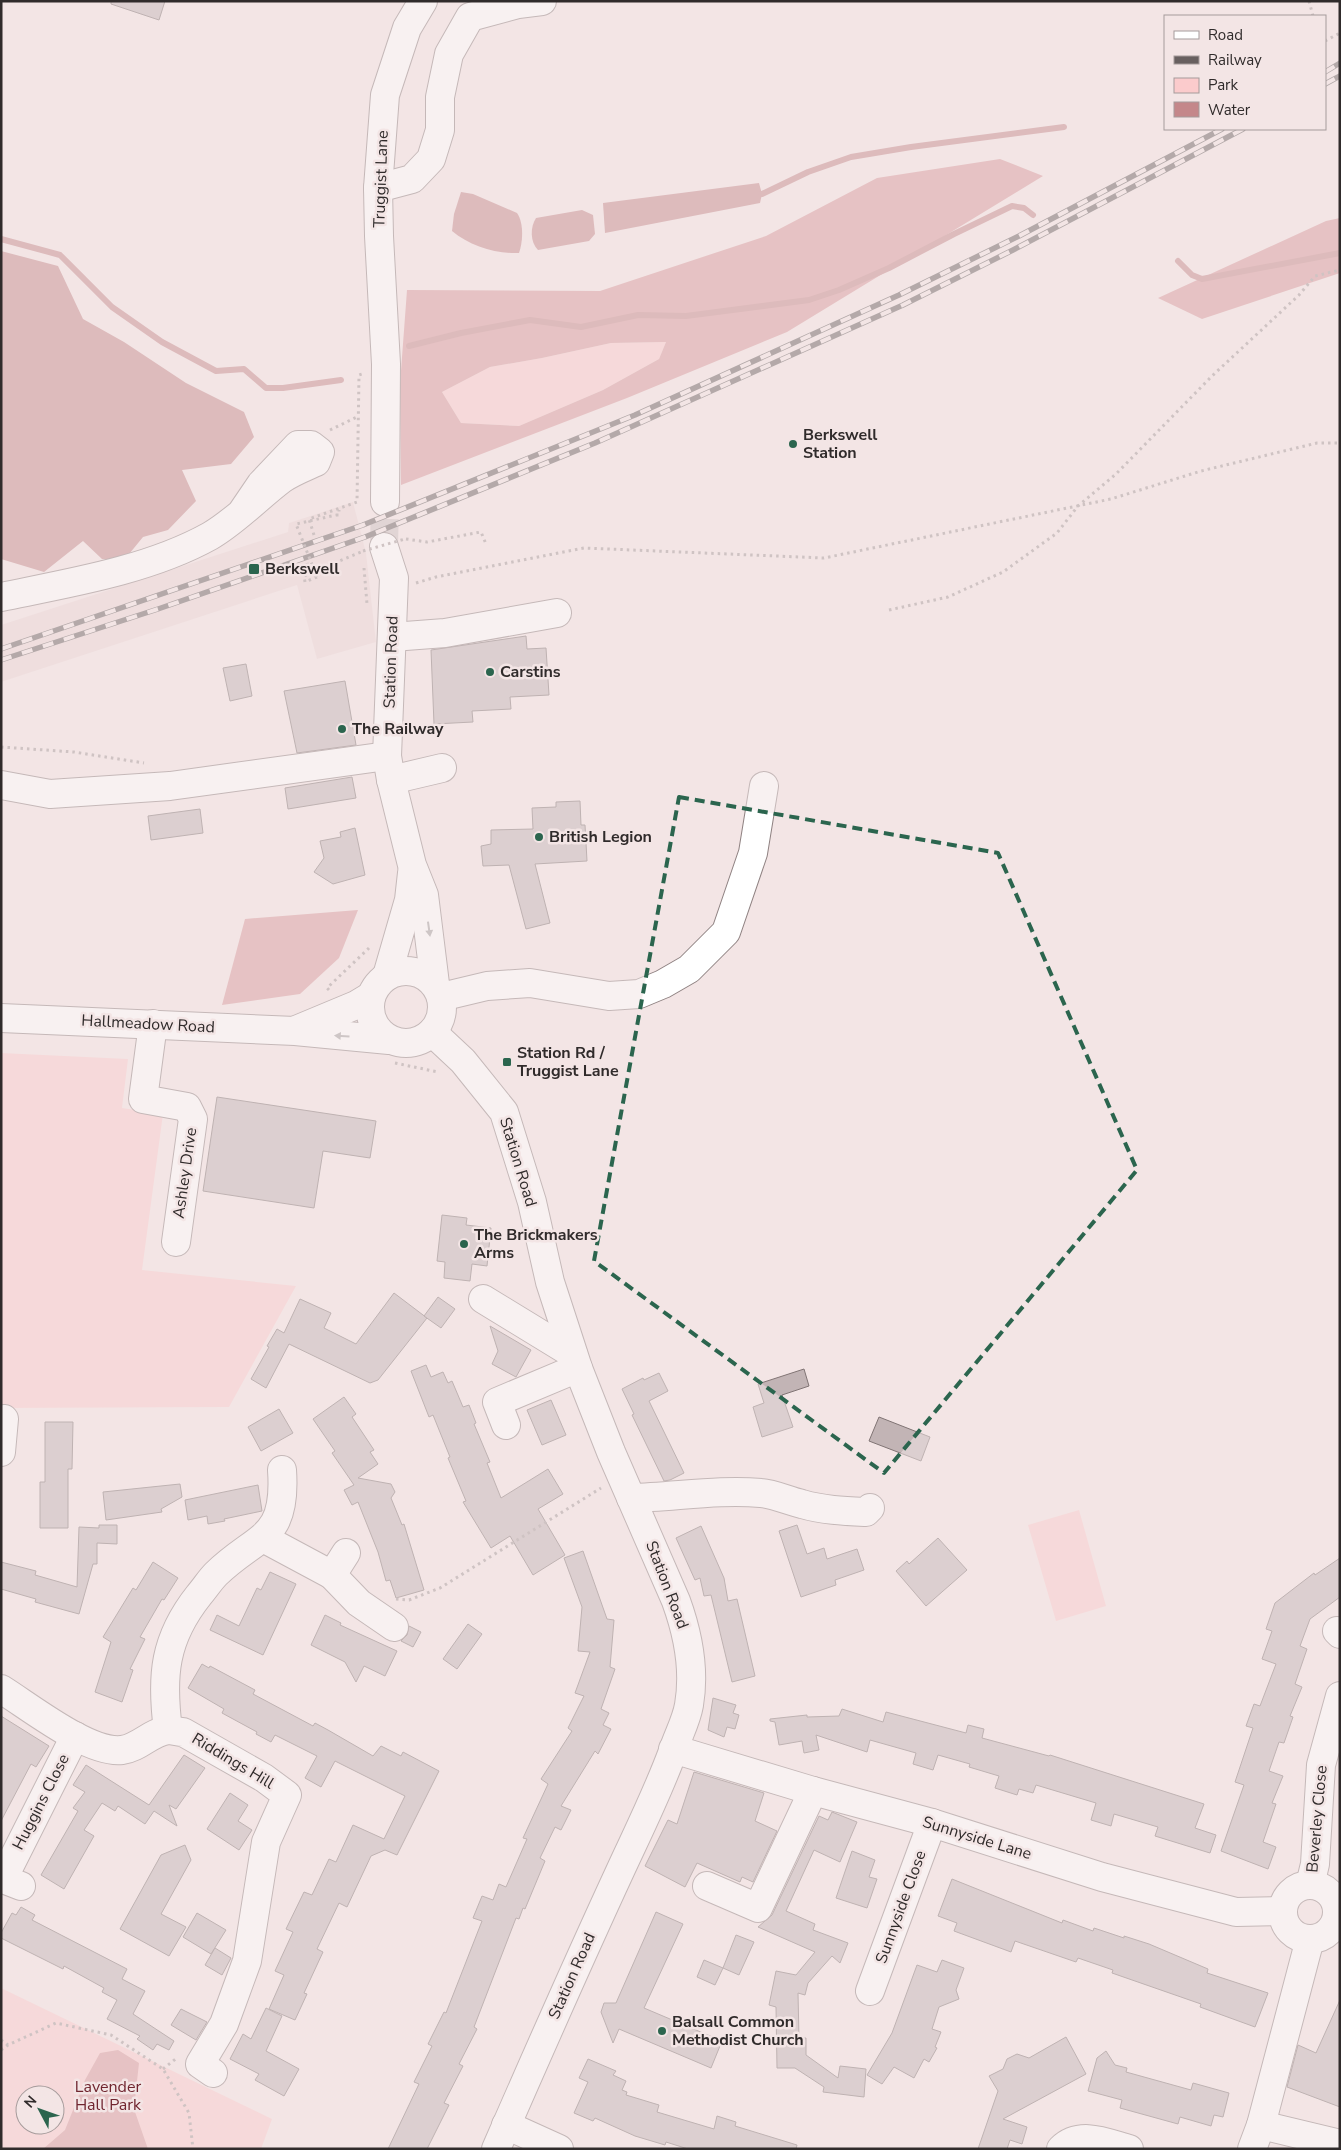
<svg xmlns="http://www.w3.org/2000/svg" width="1341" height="2150" viewBox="0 0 1341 2150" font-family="'Nunito Sans',sans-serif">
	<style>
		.built { fill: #ecd6d6 }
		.green { fill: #fbcbcc; fill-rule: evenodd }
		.forest { fill: #d7989b; fill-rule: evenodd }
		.water { fill: #c4878a }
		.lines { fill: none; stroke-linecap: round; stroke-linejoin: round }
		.stream { stroke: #c4878a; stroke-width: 6 }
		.building { fill: #c2b4b5; stroke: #807474 }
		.minor-tunnel { stroke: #ccc0c0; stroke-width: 28; stroke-dasharray: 28 14; stroke-linecap: butt }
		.minor-casing { stroke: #8f8282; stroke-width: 30 }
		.path { stroke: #a49a9a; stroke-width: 3; stroke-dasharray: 2.5 4; stroke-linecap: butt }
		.minor { stroke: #fff; stroke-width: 28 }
		.rail-casing { stroke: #686060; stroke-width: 5.5 }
		.rail { stroke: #f3e5e5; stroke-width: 4; stroke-dasharray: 11; stroke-linecap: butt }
		.path-bridge { stroke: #a49a9a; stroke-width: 3; stroke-dasharray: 2.5 4; stroke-linecap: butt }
		.oneway { fill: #a2a0a0 }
		.marked { fill: none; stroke: #2b654e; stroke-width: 4; stroke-dasharray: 10 6; stroke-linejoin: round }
		.poi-dot { fill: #2b654e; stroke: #f3e5e5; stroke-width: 2 }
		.labels { text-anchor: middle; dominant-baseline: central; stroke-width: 5; stroke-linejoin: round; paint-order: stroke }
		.street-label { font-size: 16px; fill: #302b2b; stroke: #f3e5e5 }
		.poi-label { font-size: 16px; font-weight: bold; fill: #302b2b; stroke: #f3e5e5; text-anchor: start }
		.park-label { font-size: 16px; fill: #70252f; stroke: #f3e5e5 }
	</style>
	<rect width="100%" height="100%" fill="#f3e5e5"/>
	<polygon class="built" points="353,502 366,553 376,642 317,659 297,585 1,682 1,625 288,532 289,523"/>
	<g class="green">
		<polygon points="666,342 659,359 603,390 519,426 461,423 442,392 490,367 542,358 611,343"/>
		<polygon points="1,1053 128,1059 122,1108 163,1114 142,1270 296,1286 229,1407 1,1408"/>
		<polygon points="1079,1510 1106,1606 1056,1621 1028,1525"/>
		<path d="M1,1988L272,2119L261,2149H1ZM25,2095H55V2125H25Z"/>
	</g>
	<g class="forest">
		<path d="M1000,159L1043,176L787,332L627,398L401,485L400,384L407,290L600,291L766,236L877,178ZM666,342L659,359L603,390L519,426L461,423L442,392L490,367L542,358L611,343Z"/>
		<polygon points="1340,218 1340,273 1202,319 1158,298 1326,221"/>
		<polygon points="358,910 339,958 300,994 222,1005 245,919"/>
		<polygon points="118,2050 139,2063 134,2109 148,2149 43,2149 65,2130 85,2080 100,2053"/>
	</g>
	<g class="water">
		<polygon points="759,183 762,194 760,203 605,233 603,203"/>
		<path d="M461,192L473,194L517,213C524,223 523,242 519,253C496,254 470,246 452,231L454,214Z"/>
		<path d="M582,210L593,215L595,234L589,241L538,250C530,242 530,227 536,218Z"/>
		<polygon points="1,251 58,266 83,319 124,342 186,383 244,412 254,437 231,464 182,470 196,501 168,530 143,537 125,559 102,559 83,541 44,572 1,559"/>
	</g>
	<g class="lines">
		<g class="stream">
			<polyline points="762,194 808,172 851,157 911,147 1064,127"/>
			<polyline points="1,239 60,255 112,307 162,342 216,371 244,369 266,388 283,388 341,380"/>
			<polyline points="1178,261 1192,275 1202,279 1340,253"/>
			<polyline points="409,346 461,333 530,320 581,327 638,315 686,316 809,300 839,290 889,268 954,234 1012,206 1024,208 1033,215"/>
		</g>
	</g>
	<g class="building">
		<polygon points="111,1 165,1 159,20 111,4"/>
		<polygon points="526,636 527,649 546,648 549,695 510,697 511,709 472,711 473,722 434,724 431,650"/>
		<polygon points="246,664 252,696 230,701 223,668"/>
		<polygon points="345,681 356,745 297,753 284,691"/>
		<polygon points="352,777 356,798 288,809 285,788"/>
		<polygon points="580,801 581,825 585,825 587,861 535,864 550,923 526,929 509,865 483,866 481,846 491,844 491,830 533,829 532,808 556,807 556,802"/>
		<polygon points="200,809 203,833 151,840 148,816"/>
		<polygon points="355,828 365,875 333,884 314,872 324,858 320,841 341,837 340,832"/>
		<polygon points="217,1097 376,1121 370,1158 323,1151 314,1208 203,1191"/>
		<polygon points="442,1215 467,1218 466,1225 491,1228 487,1266 472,1264 470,1281 444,1278 445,1262 437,1261"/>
		<polygon points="394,1293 427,1318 378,1380 370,1383 289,1344 266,1388 251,1379 269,1347 267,1346 277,1329 284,1333 300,1299 331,1313 324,1328 356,1344"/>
		<polygon points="438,1297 455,1309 441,1328 424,1316"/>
		<polygon points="490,1326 531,1350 516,1377 492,1364 498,1351"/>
		<polygon points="426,1365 431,1377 443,1372 448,1383 452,1381 463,1407 469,1405 476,1423 474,1424 490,1462 487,1463 501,1498 548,1469 563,1494 538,1509 565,1555 533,1575 510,1536 491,1548 463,1502 466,1501 448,1458 450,1457 433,1415 429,1417 411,1371"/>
		<polygon points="804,1369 809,1386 782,1395 793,1427 762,1437 753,1407 764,1403 758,1384"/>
		<polygon points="659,1373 668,1391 649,1401 684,1473 670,1480 664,1481 632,1415 634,1414 622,1389 643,1378 644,1380"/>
		<polygon points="344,1397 356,1414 352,1417 374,1450 370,1452 378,1464 358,1478 391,1484 395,1492 391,1498 402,1525 404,1524 424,1590 396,1598 390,1580 386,1581 378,1552 358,1502 352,1505 344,1490 354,1485 332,1453 335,1451 313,1419"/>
		<polygon points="551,1400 566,1435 542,1445 527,1410"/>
		<polygon points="279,1409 293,1433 261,1451 248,1427"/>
		<polygon points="879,1417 930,1437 921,1461 869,1441"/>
		<polygon points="45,1422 73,1422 72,1469 68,1469 68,1528 40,1528 40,1482 45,1482"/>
		<polygon points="180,1484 182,1497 161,1509 162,1512 106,1520 103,1492"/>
		<polygon points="258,1485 262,1511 224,1519 225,1521 208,1524 207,1516 188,1520 185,1500"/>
		<polygon points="99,1525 117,1525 117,1544 97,1543 97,1564 93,1564 79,1614 35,1602 36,1599 1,1589 1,1562 36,1571 35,1575 77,1587 79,1527 99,1528"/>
		<polygon points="797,1525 807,1554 824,1548 827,1559 857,1549 864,1570 835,1580 836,1585 801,1597 779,1531"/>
		<polygon points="701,1526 724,1578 728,1601 737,1599 755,1676 732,1682 711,1595 704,1596 700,1578 695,1580 676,1538"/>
		<polygon points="938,1538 967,1570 926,1606 896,1571 907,1561 909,1564"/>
		<polygon points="583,1551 607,1619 614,1620 610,1667 615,1669 601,1709 609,1713 603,1725 611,1729 598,1754 595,1751 561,1806 571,1810 561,1830 555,1827 540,1858 545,1861 525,1909 523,1908 519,1919 516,1918 474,2027 477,2029 459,2064 463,2066 444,2103 449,2105 427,2149 388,2149 419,2084 414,2082 432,2046 428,2044 444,2012 446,2013 482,1921 473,1918 482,1896 493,1900 499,1884 506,1887 527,1839 523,1838 548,1784 541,1779 572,1731 568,1728 584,1696 575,1693 590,1652 578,1651 582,1607 564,1558"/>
		<polygon points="1340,1558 1340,1597 1310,1619 1300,1646 1307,1649 1295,1684 1302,1687 1290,1716 1293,1717 1284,1743 1279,1742 1269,1771 1283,1776 1272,1803 1276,1804 1263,1842 1276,1847 1268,1869 1221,1851 1244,1785 1235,1782 1253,1728 1246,1726 1254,1704 1260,1706 1276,1664 1262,1659 1272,1631 1266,1629 1275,1603 1314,1573 1315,1575"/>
		<polygon points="153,1562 178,1578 164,1600 162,1599 140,1637 145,1639 130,1669 133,1670 122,1702 95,1692 111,1642 103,1637 133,1588 136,1590"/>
		<polygon points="270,1572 296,1584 263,1655 210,1630 217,1615 239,1626 257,1588 261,1590"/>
		<polygon points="325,1615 341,1623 340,1625 397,1651 385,1676 364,1666 356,1682 345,1662 311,1645"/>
		<polygon points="468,1624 482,1634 457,1669 443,1659"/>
		<polygon points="409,1626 421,1632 413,1647 401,1641 407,1635"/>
		<polygon points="202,1664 209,1668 210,1666 255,1690 253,1694 313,1726 315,1723 328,1730 373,1756 381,1746 401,1756 403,1752 439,1771 397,1855 385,1850 371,1856 347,1907 339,1903 317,1949 323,1952 304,1993 307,1994 295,2020 269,2009 284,1975 275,1971 293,1932 286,1929 304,1892 312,1895 329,1859 336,1862 353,1825 384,1839 405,1796 335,1761 321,1787 305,1778 317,1756 275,1735 271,1742 256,1734 257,1732 222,1713 224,1709 188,1688"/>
		<polygon points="713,1698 736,1705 733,1713 739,1715 735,1729 727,1727 724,1737 708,1730"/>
		<polygon points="842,1709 883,1722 886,1712 966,1733 968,1725 984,1729 982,1738 1049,1756 1050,1755 1204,1804 1195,1828 1216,1835 1210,1853 1155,1836 1158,1827 1114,1814 1111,1826 1091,1820 1096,1803 1036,1785 1033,1793 1019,1789 1017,1795 995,1788 999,1776 969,1767 970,1764 938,1755 933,1770 913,1764 916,1753 870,1740 867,1752 816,1735 819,1750 804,1753 802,1741 779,1745 775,1722 770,1721 770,1719 807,1715 807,1717 839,1716"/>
		<polygon points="1,1716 49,1746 36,1767 31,1764 1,1821"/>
		<polygon points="184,1755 205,1768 176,1809 169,1805 177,1826 154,1811 145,1824 118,1806 115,1811 102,1803 84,1830 94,1836 64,1889 41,1875 78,1811 73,1808 85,1792 73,1785 86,1765 149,1805"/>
		<polygon points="694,1772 764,1793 755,1821 777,1831 753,1882 742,1877 740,1882 697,1863 685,1887 645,1866 668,1820 677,1824"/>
		<polygon points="230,1793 248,1805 238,1821 252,1830 239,1850 207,1829"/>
		<polygon points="832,1812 857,1822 840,1862 814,1850 786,1911 815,1924 813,1930 848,1943 840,1963 832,1956 808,1983 805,1995 798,1993 799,2038 806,2038 806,2055 838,2078 840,2066 866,2069 864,2097 823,2092 824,2087 795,2068 777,2068 776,2007 769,2005 776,1971 796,1975 815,1952 758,1927 772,1915 819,1816 828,1820"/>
		<polygon points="185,1845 191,1860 161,1914 186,1927 169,1956 120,1929 161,1855"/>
		<polygon points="852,1851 875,1860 869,1877 877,1879 867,1908 836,1898"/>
		<polygon points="952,1879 1062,1923 1063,1920 1093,1931 1094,1928 1124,1938 1124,1936 1149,1944 1208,1969 1207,1973 1268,1993 1255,2027 1200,2007 1201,2004 1112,1973 1113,1970 1078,1958 1076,1962 1015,1941 1011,1952 954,1931 957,1923 938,1916"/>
		<polygon points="21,1907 35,1915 32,1920 127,1969 122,1979 145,1991 133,2014 174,2041 169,2050 157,2044 153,2050 137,2039 140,2036 107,2019 117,2000 102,1992 104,1988 64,1966 63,1969 1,1938 1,1933 12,1913 16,1915"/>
		<polygon points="656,1912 683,1924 644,2008 722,2041 711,2068 619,2029 613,2043 601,2012 604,2003 616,2003"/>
		<polygon points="197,1913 226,1930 211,1954 183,1937"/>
		<polygon points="736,1935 754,1942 739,1975 723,1968"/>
		<polygon points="215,1948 231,1958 222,1975 205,1965"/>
		<polygon points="704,1960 723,1968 715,1985 697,1977"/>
		<polygon points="942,1960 964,1968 956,1990 959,1999 939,2007 932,2029 941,2032 935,2047 937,2048 929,2062 924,2059 914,2078 894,2067 882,2084 867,2075 892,2033 917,1965 937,1972"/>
		<polygon points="1340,2000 1340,2107 1287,2087 1298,2045 1316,2053"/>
		<polygon points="266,2008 282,2016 266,2051 299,2069 284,2096 255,2080 259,2074 230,2059 243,2034 251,2039"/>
		<polygon points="181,2009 207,2022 196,2040 171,2025"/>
		<polygon points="1066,2037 1086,2074 1003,2119 1027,2127 1022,2144 1010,2140 1007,2149 978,2149 998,2091 989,2076 1003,2069 1007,2059 1017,2054 1029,2058"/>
		<polygon points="1106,2051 1115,2065 1127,2068 1126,2072 1191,2090 1193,2083 1229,2093 1223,2117 1214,2115 1211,2126 1180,2117 1178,2124 1120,2108 1122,2100 1088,2091 1097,2058"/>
		<polygon points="588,2059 616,2071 613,2075 626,2081 622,2090 627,2092 626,2095 659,2105 657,2112 714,2129 717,2116 736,2122 735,2126 797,2145 796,2149 688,2149 666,2142 665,2145 635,2136 595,2118 593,2121 574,2113 588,2082 579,2078"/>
	</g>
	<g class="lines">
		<polyline class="minor-tunnel" points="384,547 385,502"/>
		<g class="minor-casing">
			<g id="minor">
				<polyline points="378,188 412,179 431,159 440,130 440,97 449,54 470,17 518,4 542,1"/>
				<polyline points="385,502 386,364 379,236 378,188 385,95 407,28 423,1"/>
				<polyline points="384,547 394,578 387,756 391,780 412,865 424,895 435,984"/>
				<path d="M1,597C69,583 149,570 210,536C236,521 258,497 282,479C292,472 305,467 316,462L320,452L311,445H298L261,484L242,512"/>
				<polyline points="392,637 445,633 557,613"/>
				<polyline points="391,780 442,768"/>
				<polyline points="1,785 50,794 170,786 387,756"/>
				<circle cx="406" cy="1007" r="36"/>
				<polyline points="387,976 409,900 412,873"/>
				<polyline points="441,997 487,986 530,983 609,996 639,994 663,984 689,969 726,932 753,853 764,786"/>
				<polyline points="1,1018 295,1031 389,1040"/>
				<polyline points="153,1024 143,1099 187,1107 193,1119 176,1242"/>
				<polyline points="296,1030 356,1005 371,996"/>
				<path d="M432,1032L463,1061L504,1112L532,1202L550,1282L578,1368L611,1452L676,1601C688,1634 695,1670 689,1705C686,1722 678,1735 673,1751C658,1792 639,1830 621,1869C578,1962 537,2055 496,2149"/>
				<polyline points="483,1299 573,1354"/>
				<polyline points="506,1425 497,1402 578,1368"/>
				<polyline points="1,1452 4,1419"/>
				<path d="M631,1498C674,1497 720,1489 761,1493C775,1494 788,1501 802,1504C822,1510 845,1511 866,1512L870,1508"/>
				<polyline points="263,1538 332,1575 346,1553"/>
				<polyline points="332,1575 359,1603 394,1627"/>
				<polyline points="1337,1631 1340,1634"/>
				<path d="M1,1689C30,1707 89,1754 122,1750C139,1748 151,1732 168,1730C173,1730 178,1732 183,1732L264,1778L287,1795L266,1842L247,1961L224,2024L200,2064L213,2073"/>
				<path d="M168,1730C161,1676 164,1639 199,1595C205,1588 210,1580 216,1574C257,1534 287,1541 282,1470"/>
				<polyline points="673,1749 813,1791 932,1823 1102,1877 1236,1912 1283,1911"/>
				<circle cx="1310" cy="1912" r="27"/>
				<polyline points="1310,1885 1315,1864 1321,1765 1340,1696"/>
				<polyline points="21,1886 3,1879 75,1736"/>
				<polyline points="707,1886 758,1908 813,1791"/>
				<polyline points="870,1991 932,1823"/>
				<polyline points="506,2125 559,2149"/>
				<polyline points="1261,2125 1340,2144"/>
				<path d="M1061,2149C1080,2130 1107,2143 1129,2149"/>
				<polyline points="1252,2149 1261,2125 1310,1939"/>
			</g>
		</g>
		<g class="path">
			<polyline points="1309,1 1313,16"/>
			<polyline points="1325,41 1340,33"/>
			<polyline points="330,430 359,416"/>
			<polyline points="336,515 339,515 339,510"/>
			<polyline points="314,535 309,519 357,502 359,375 362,374"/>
			<polyline points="406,539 427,542 481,532 486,544"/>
			<polyline points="307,563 311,573"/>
			<polyline points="364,568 367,604"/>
			<polyline points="317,577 305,582 304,576 361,552"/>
			<polyline points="416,583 436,577 584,548 824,558 1111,499 1201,471 1317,443 1340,443"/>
			<polyline points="889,610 948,597 1003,572 1057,533 1078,506 1116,474 1212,376 1299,295 1315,276 1340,270"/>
			<polyline points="1,747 74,752 144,763"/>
			<polyline points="329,990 327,988 369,948"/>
			<polyline points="395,1063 438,1072"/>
			<polyline points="396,1599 409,1600 440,1588 601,1488"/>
			<polyline points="1,2040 8,2045"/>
			<polyline points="1,2050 8,2045 56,2023 111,2035 163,2069 189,2113 193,2149"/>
			<polyline points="163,2069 178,2057"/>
		</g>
		<use href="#minor" class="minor"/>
		<g class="rail-casing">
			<g id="rail">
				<polyline points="1325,72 1340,63"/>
				<polyline points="1325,84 1340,76"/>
				<polyline points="1,649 363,525 635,415 899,295 1019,236 1222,129"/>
				<polyline points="1,660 158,609 365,537 595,443 903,305 1013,250 1243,129"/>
			</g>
		</g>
		<use href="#rail" class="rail"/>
		<g class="path-bridge">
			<polyline points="363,551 405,539"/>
			<polyline points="317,577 296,524 336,515"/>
		</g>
	</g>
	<defs><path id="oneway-solid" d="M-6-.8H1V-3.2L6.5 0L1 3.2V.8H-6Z" transform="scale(1.25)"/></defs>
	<g class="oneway">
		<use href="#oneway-solid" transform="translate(429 929) rotate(82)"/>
		<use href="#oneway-solid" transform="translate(342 1036) rotate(-176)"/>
	</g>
	<path d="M0 0H1341V2150H0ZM679,797L998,853L1137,1170L884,1473L594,1261Z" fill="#f3e5e5" fill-opacity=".55" fill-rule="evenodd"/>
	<path class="marked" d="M679,797L998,853L1137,1170L884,1473L594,1261Z"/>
	<g class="poi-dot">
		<circle cx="793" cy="444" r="5"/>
		<rect x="248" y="563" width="12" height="12" rx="2.5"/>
		<circle cx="490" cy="672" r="5"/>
		<circle cx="342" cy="729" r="5"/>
		<circle cx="539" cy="837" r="5"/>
		<rect x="502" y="1057" width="10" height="10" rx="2.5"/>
		<circle cx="464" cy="1244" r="5"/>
		<circle cx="662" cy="2031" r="5"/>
	</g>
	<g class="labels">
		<g class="street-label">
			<text transform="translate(381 179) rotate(-88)">Truggist Lane</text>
			<text transform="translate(391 662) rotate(-88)">Station Road</text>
			<text transform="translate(148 1024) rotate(3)">Hallmeadow Road</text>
			<text transform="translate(518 1162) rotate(73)">Station Road</text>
			<text transform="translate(185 1173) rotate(-82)">Ashley Drive</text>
			<text transform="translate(667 1585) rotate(69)">Station Road</text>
			<text transform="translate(233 1761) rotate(31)">Riddings Hill</text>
			<text transform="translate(41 1802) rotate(-63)">Huggins Close</text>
			<text transform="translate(1317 1819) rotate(-85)">Beverley Close</text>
			<text transform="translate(977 1838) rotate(17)">Sunnyside Lane</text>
			<text transform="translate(901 1907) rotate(-70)">Sunnyside Close</text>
			<text transform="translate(572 1976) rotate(-66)">Station Road</text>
		</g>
		<g class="poi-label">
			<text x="803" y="435">Berkswell<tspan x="803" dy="18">Station</tspan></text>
			<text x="265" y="569">Berkswell</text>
			<text x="500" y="672">Carstins</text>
			<text x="352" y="729">The Railway</text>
			<text x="549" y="837">British Legion</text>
			<text x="517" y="1053">Station Rd /<tspan x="517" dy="18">Truggist Lane</tspan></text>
			<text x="474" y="1235">The Brickmakers<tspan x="474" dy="18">Arms</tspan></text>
			<text x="672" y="2022">Balsall Common<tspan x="672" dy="18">Methodist Church</tspan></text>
		</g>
		<g class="park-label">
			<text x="108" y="2087">Lavender<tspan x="108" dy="18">Hall Park</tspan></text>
		</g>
	</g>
	<rect width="1341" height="2150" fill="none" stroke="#302b2b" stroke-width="5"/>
	<rect x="1164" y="15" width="162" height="115" fill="#f3e5e5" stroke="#a59b9b"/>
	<rect x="1174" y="31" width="25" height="8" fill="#ffffff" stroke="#a59b9b"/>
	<text x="1208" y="40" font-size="15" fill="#302b2b">Road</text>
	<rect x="1174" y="56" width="25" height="8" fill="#686060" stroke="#a59b9b"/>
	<text x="1208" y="65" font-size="15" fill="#302b2b">Railway</text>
	<rect x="1174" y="78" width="25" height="15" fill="#fbcbcc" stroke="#a59b9b"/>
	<text x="1208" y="90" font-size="15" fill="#302b2b">Park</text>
	<rect x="1174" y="102" width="25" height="15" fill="#c4878a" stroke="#a59b9b"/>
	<text x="1208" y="115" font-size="15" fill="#302b2b">Water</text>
	<g transform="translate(40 2110) rotate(311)"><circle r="24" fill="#f3e5e5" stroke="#a59b9b"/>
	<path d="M0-4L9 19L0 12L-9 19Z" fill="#2b654e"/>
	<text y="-8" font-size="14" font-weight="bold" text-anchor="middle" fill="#302b2b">N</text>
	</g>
</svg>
